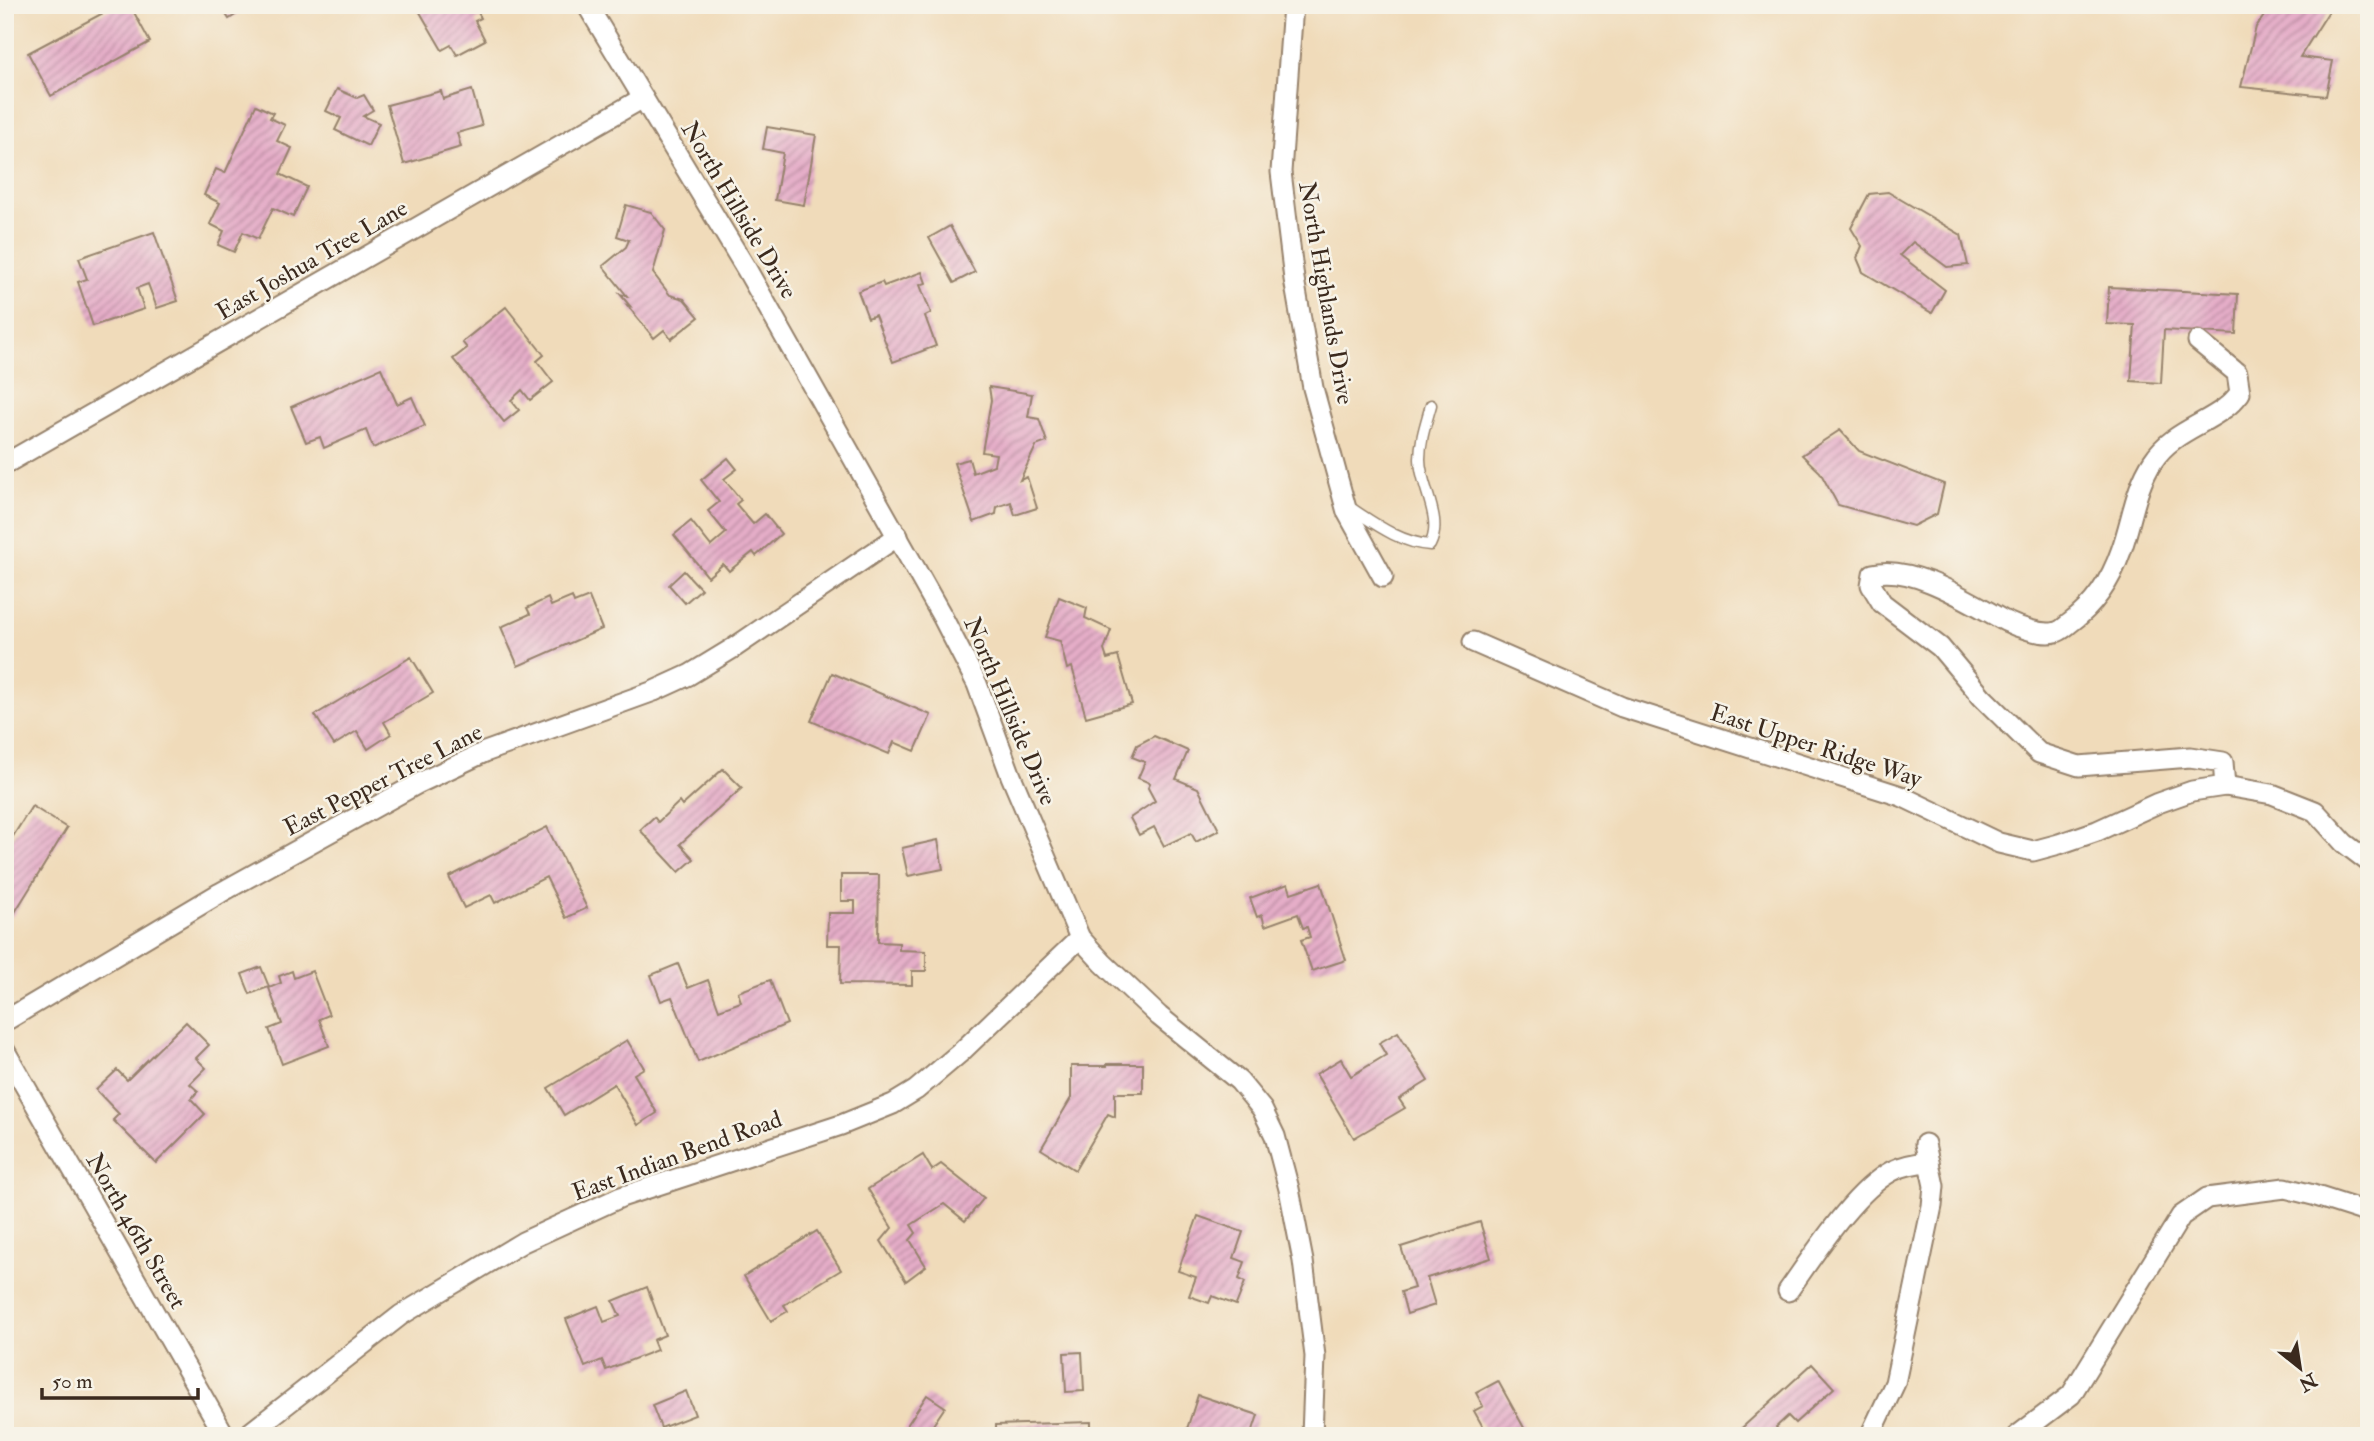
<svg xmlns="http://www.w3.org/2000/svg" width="2374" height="1441" viewBox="0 0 2374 1441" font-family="'IM FELL Double Pica',serif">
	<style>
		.building { fill: url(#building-hatch) }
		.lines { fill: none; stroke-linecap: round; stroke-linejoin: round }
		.lane-casing { stroke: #96826c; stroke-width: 13 }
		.street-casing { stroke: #96826c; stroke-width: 23 }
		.lane { stroke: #fff; stroke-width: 10 }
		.street { stroke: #fff; stroke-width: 19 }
		.labels { text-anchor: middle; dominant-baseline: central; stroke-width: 5; stroke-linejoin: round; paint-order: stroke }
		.street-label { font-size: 24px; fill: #3b2a1e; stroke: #f7f3e8 }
	</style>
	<defs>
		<pattern id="building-hatch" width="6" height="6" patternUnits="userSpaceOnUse" patternTransform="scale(1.75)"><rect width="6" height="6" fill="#e5adc8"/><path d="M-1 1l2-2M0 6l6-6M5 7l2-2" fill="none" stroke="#bb8da2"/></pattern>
	</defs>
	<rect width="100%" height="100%" fill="#f7f3e8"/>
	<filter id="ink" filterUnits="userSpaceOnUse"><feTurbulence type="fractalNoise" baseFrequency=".0143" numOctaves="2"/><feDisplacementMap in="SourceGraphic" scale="14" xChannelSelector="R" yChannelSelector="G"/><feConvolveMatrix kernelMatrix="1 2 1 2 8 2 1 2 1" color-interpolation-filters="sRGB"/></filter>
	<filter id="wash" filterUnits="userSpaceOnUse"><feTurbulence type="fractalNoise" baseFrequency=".00686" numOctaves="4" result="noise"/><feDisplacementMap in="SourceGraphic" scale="28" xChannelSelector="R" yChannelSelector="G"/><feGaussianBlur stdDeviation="1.57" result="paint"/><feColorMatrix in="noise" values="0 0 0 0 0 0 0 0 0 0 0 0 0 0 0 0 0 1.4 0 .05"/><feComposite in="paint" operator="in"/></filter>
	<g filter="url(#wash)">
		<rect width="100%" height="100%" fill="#f0dbba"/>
		<g id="blocks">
			<g class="building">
				<polygon points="118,5 130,5 150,42 51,96 28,53"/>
				<polygon points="220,5 251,5 229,19"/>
				<polygon points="420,5 474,5 481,18 475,21 485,40 457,55 451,45 442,50 417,7"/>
				<polygon points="2272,5 2320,5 2329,11 2300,57 2333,61 2326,96 2241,87 2256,27"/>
				<polygon points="337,89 357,98 364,95 373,110 363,116 379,123 368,146 335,130 341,118 326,111"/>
				<polygon points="472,90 482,126 457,133 461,147 404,164 387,105 441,91 443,99"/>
				<polygon points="256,105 273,113 270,118 285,125 277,141 292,148 280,174 307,187 293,217 273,208 258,239 243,232 234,252 218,245 224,231 210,224 220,203 204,195 216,169 225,173"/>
				<polygon points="767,127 816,135 804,205 775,200 783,153 763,149"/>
				<polygon points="1888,192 1961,235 1968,265 1947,267 1913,242 1900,255 1945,290 1932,313 1863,272 1857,258 1862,246 1851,228 1869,194"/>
				<polygon points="626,205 651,212 665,230 653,273 670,295 684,299 699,317 671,339 664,330 654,338 627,305 630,306 620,294 627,296 603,266 626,247 629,240 617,236"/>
				<polygon points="950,226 975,272 954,283 929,238"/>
				<polygon points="154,232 178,301 157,308 148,284 137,288 144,309 93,326 78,282 87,279 79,258"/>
				<polygon points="922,272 926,283 920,285 931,313 925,316 936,346 893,362 875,315 868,318 858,291 882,282 884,286"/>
				<polygon points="2109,287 2238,294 2236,334 2164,330 2161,383 2131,381 2135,325 2107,324"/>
				<polygon points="506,307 544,355 537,361 553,382 530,400 522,390 511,400 519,410 504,422 453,359 467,348 462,342"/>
				<polygon points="381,368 397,404 412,397 425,426 373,448 366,430 324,448 320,437 306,442 291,407"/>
				<polygon points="989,387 1032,394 1028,417 1039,419 1047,442 1036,446 1020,480 1027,477 1037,508 1015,515 1011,502 997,507 996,514 974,522 954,463 969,459 973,473 994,465 996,454 982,452 991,400"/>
				<polygon points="1840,430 1859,451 1944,484 1937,514 1913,526 1838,505 1820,472 1802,455"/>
				<polygon points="728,458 737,469 724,479 741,500 736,504 753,524 765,514 781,534 756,556 753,552 729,571 723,564 708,577 674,535 691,521 711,546 726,533 708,511 719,502 701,480"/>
				<polygon points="684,571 701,589 685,603 669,585"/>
				<polygon points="572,597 574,603 589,597 602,629 518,666 501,627 530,614 527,608 548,598 551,606"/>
				<polygon points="1059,597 1087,608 1085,618 1111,630 1104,650 1107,659 1118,656 1132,704 1086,717 1072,667 1067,669 1060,641 1045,637"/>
				<polygon points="411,657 433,693 384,722 391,734 368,749 357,731 334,745 315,715"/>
				<polygon points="832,673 931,715 915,751 894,742 889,754 811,721"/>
				<polygon points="1154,736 1188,751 1176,779 1198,788 1219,830 1196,842 1191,833 1164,846 1154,827 1139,835 1130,818 1155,801 1148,788 1150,783 1138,778 1145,762 1132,757 1137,745"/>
				<polygon points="723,769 742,788 680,844 694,859 679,872 640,830 654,817 658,822 679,802 682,806"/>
				<polygon points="32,806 67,828 12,917 5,913 5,849"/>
				<polygon points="547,827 587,908 566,918 546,877 495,903 491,895 464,908 449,877"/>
				<polygon points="938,840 943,869 908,876 902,848"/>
				<polygon points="841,875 879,875 878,942 899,943 899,950 926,951 926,971 912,971 912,985 840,984 841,945 827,945 828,913 855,913 855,901 841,901"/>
				<polygon points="1321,883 1346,960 1312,971 1301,940 1310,937 1307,927 1303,928 1298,914 1265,926 1262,915 1257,917 1250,898 1288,884 1291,893"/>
				<polygon points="678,964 688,988 708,980 719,1010 741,1002 738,992 770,980 787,1024 698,1062 672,997 661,1001 651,975"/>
				<polygon points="261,967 269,987 250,994 242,974"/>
				<polygon points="292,971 294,978 312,971 329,1015 319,1019 329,1046 282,1064 269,1029 282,1024 269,988 281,983 279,976"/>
				<polygon points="186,1022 209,1045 196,1058 206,1068 190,1084 198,1091 191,1099 205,1114 156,1163 113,1120 119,1114 96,1090 117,1070 127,1080"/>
				<polygon points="1398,1032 1428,1081 1399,1099 1405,1108 1354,1138 1316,1074 1341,1059 1351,1076 1386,1055 1379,1043"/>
				<polygon points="627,1040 644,1068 634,1074 657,1113 638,1125 614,1084 564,1115 548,1088"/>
				<polygon points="1107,1064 1143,1064 1143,1093 1115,1093 1115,1117 1108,1114 1075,1170 1041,1149 1071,1098 1071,1066 1107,1066"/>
				<polygon points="923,1155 932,1170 941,1164 984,1198 965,1221 944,1204 911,1225 916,1233 910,1240 926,1266 906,1281 881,1241 892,1228 868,1189"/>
				<polygon points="1198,1216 1243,1232 1234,1258 1245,1262 1239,1279 1245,1282 1236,1305 1212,1296 1209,1303 1189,1296 1196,1277 1178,1271"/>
				<polygon points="1480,1222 1491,1258 1427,1278 1435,1305 1407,1314 1401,1292 1414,1288 1401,1247"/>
				<polygon points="817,1231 841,1270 784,1305 788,1311 771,1321 744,1276"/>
				<polygon points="647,1287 665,1335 653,1340 657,1350 606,1370 602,1360 585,1367 566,1319 598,1306 604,1322 620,1316 613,1301"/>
				<polygon points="1082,1352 1084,1391 1066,1392 1064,1353"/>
				<polygon points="1812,1364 1834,1388 1795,1423 1788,1416 1776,1427 1783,1436 1733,1436"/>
				<polygon points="1498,1381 1528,1435 1536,1431 1539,1436 1488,1436 1474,1411 1483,1406 1476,1393"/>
				<polygon points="686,1391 695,1415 661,1428 652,1405"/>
				<polygon points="927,1395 945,1407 931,1428 943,1436 900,1436"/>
				<polygon points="1198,1395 1258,1415 1251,1436 1185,1435"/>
				<polygon points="1091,1422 1091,1436 996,1436 996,1425"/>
			</g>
		</g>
	</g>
	<g filter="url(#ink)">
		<use href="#blocks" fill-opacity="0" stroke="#96826c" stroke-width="2"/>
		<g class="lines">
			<g class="lane-casing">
				<path id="lane" d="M1349,507C1374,523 1400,543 1430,545C1444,518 1420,487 1420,459C1420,440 1426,423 1431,405"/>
			</g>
			<g class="street-casing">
				<g id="street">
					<polyline points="587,5 747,270 942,616 977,684 1011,776 1080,938 1103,963 1159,1016 1239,1081 1262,1109 1275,1136 1289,1189 1303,1261 1315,1356 1312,1436"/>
					<polyline points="1293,5 1281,172 1294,279 1313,388 1347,512 1383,577"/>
					<path d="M2198,341L2237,373L2240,393C2236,398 2231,404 2225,408C2201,426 2170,434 2153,461C2135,488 2132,521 2121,551C2111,580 2095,605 2070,623C2066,626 2061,631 2056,632C2043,636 2017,627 2005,621C1970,602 1912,564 1873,574L1871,585L1882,603L1940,647L1982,697L2039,753L2079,766L2190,757L2223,762L2225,786"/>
					<polyline points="5,464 643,98"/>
					<polyline points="1473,642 1622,707 1901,796 1999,843 2033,851 2059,844 2097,831 2158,803 2192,791 2225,786 2272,794 2315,811 2344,843 2369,862"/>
					<polyline points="5,1021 220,893 417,784 485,752 654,691 689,675 735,647 898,536"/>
					<polyline points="5,1051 225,1436"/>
					<path d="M1788,1291C1813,1256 1854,1191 1892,1171C1904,1165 1916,1163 1929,1162"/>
					<polyline points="246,1436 401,1315 523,1242 621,1197 841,1125 893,1104 916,1090 961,1052 1080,938"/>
					<polyline points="1870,1436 1895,1383 1932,1206 1934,1186 1925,1144"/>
					<polyline points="2017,1436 2071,1395 2181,1216 2207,1198 2285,1188 2313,1195 2369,1213"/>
				</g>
			</g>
			<use href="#lane" class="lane"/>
			<use href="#street" class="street"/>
		</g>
	</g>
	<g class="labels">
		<g class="street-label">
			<text transform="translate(739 210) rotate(59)">North Hillside Drive</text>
			<text transform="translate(312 260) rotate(-30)">East Joshua Tree Lane</text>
			<text transform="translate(1326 293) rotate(80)">North Highlands Drive</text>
			<text transform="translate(1010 711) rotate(67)">North Hillside Drive</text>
			<text transform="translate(1816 746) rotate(18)">East Upper Ridge Way</text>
			<text transform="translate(383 780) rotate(-27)">East Pepper Tree Lane</text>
			<text transform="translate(677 1156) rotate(-20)">East Indian Bend Road</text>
			<text transform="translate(136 1231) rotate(60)">North 46th Street</text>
		</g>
	</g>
	<rect width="2374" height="1441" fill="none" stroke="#f7f3e8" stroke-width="28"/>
	<g transform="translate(2300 1368) rotate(150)" stroke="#f7f3e8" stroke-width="5" paint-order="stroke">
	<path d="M0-5L12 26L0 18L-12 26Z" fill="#3b2a1e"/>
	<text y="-10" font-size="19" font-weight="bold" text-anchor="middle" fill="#3b2a1e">N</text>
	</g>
	<path d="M42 1388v10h156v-10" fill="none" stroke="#3b2a1e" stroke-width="3.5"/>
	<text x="52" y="1388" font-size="21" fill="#3b2a1e" stroke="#f7f3e8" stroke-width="5" paint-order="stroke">50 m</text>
</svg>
